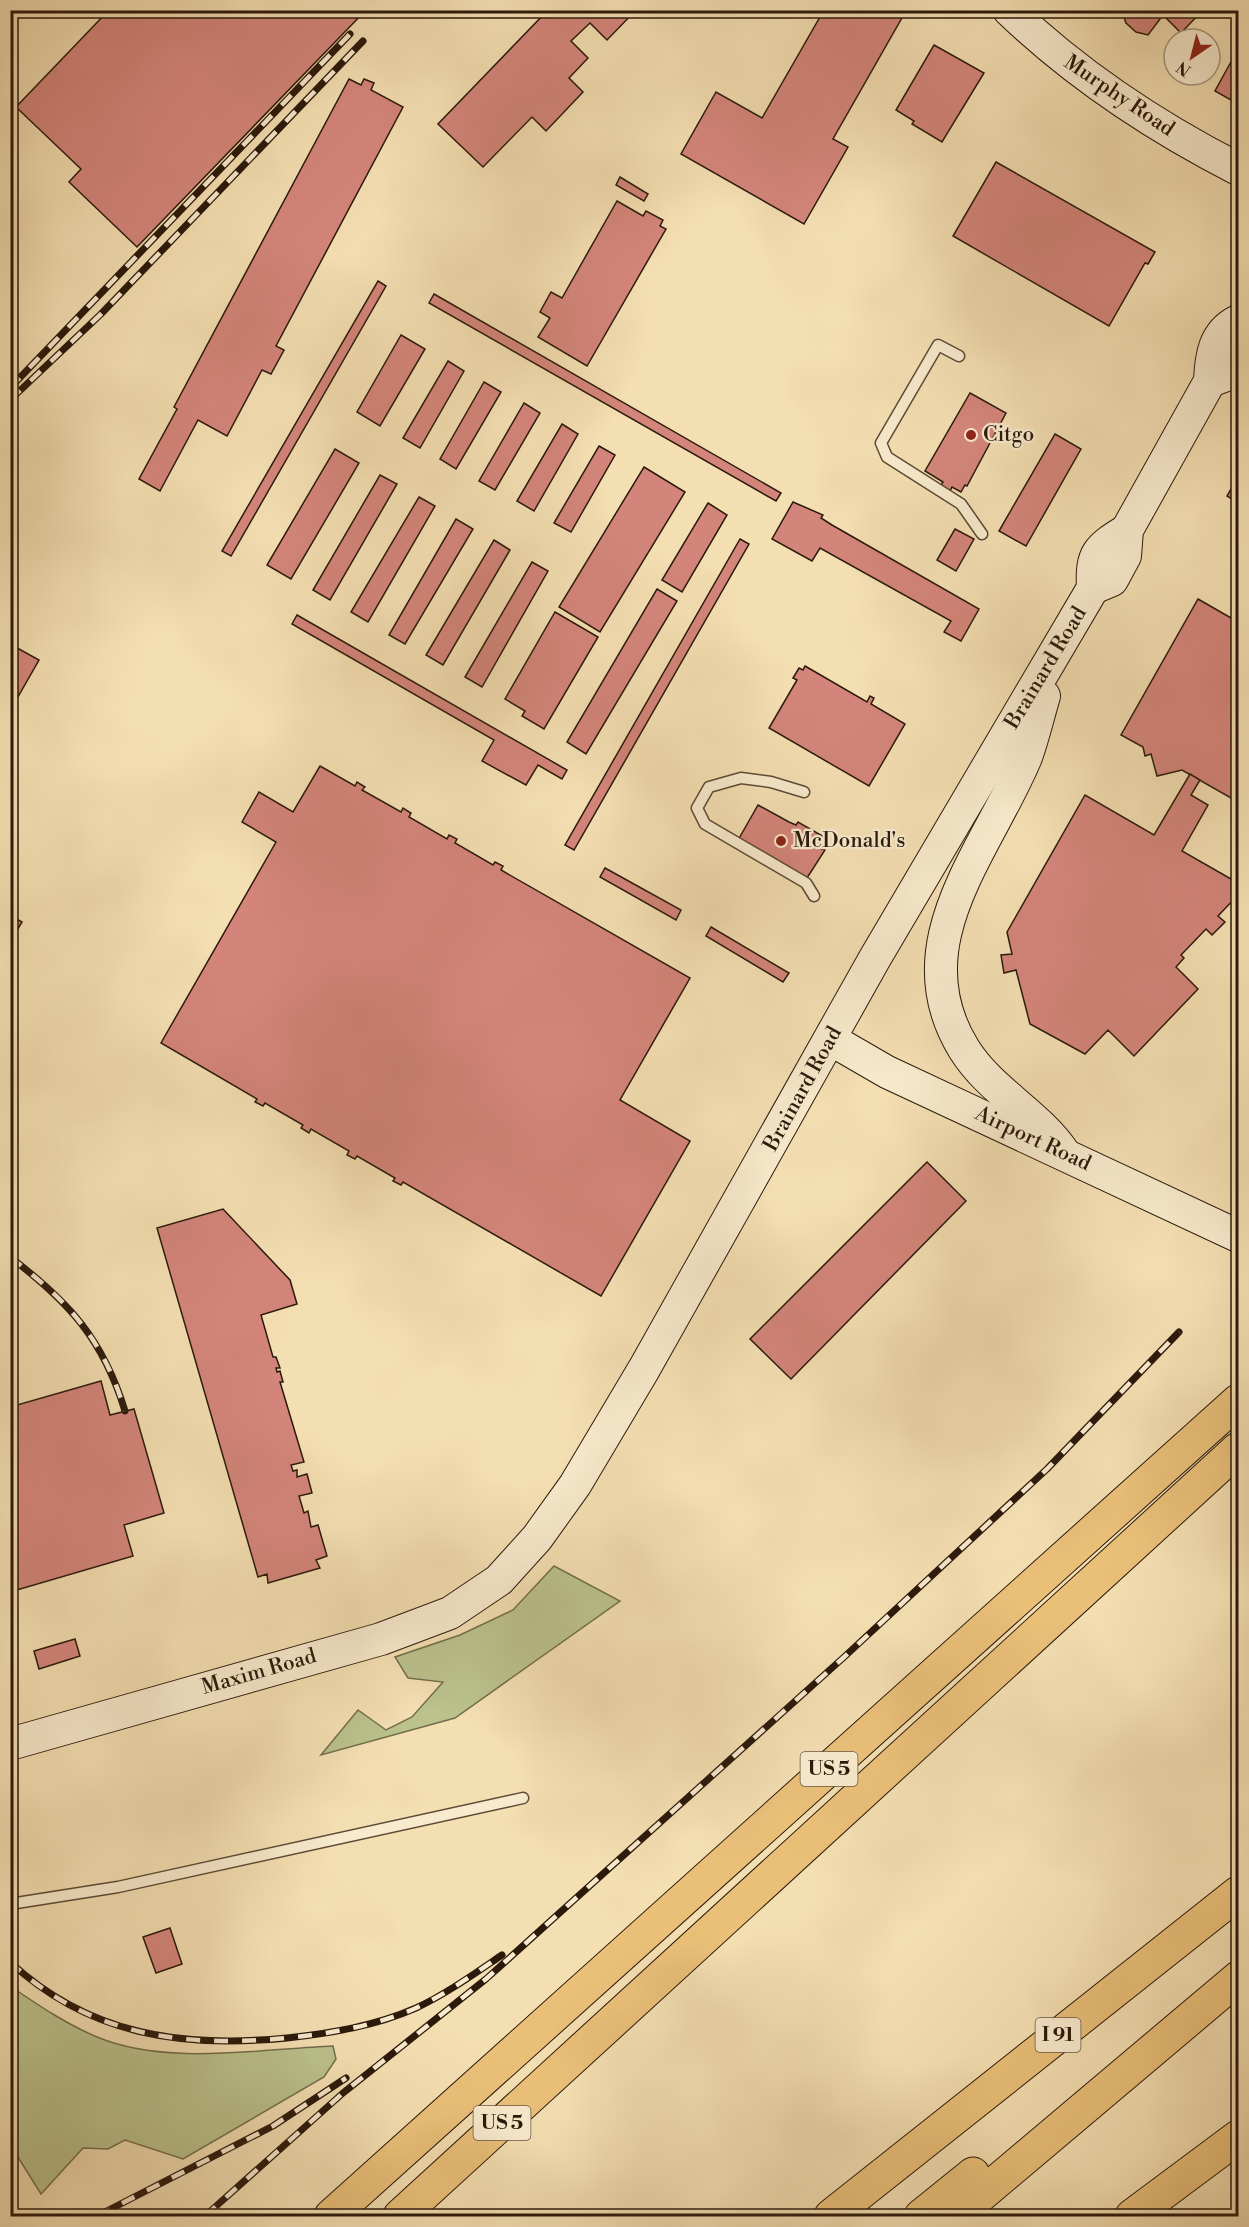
<svg xmlns="http://www.w3.org/2000/svg" width="1249" height="2227" viewBox="0 0 1249 2227" font-family="'Libre Bodoni',serif">
	<style>
		.green { fill: #bbc28c; stroke: #736e4c; stroke-width: 1.5 }
		.building { fill: #d4857b; stroke: #2b190b; stroke-width: 1.5 }
		.lines { fill: none; stroke-linecap: round; stroke-linejoin: round }
		.lane-casing { stroke: #5d4a35; stroke-width: 13 }
		.secondary-casing { stroke: #2b190b; stroke-width: 34 }
		.highway-casing { stroke: #2b190b; stroke-width: 35 }
		.lane { stroke: #f8eacd; stroke-width: 10 }
		.secondary { stroke: #f8eacd; stroke-width: 32 }
		.highway { stroke: #eac079; stroke-width: 33 }
		.rail-casing { stroke: #2b190b; stroke-width: 7 }
		.rail { stroke: #f8eacd; stroke-width: 4.5; stroke-dasharray: 14; stroke-linecap: butt }
		.poi-dot { fill: #8f2418; stroke: #f8eacd; stroke-width: 2 }
		.labels { text-anchor: middle; dominant-baseline: central; stroke-width: 4.5; stroke-linejoin: round; paint-order: stroke }
		.shield { fill: #f8eacd; stroke: #685845; stroke-width: 1.5 }
		.shield-label { font-size: 20px; font-weight: bold; fill: #2b190b }
		.street-label { font-size: 21px; fill: #2b190b; stroke: #f8eacd }
		.poi-label { font-size: 21px; fill: #2b190b; stroke: #f8eacd; text-anchor: start }
	</style>
	<rect width="100%" height="100%" fill="#f4dfb2"/>
	<filter id="stains"><feTurbulence type="fractalNoise" baseFrequency=".00333" numOctaves="4"/><feColorMatrix values="0 0 0 0 .2 0 0 0 0 .09 0 0 0 0 .02 0 0 0 .5 -.17"/></filter>
	<radialGradient id="worn" r=".72"><stop offset=".6" stop-color="#630" stop-opacity="0"/><stop offset="1" stop-color="#630" stop-opacity=".3"/></radialGradient>
	<g class="green">
		<polygon points="554,1566 620,1601 455,1718 321,1755 358,1710 386,1730 412,1717 443,1682 408,1678 395,1657 460,1635 513,1610"/>
		<path d="M10,1986C38,2005 66,2024 97,2037C166,2066 260,2049 333,2046L336,2059L324,2077L183,2159L125,2140L108,2149L83,2148L41,2194L11,2146Z"/>
	</g>
	<g class="building">
		<polygon points="109,10 366,10 137,247 69,182 81,169 16,107"/>
		<polygon points="548,10 636,10 607,40 590,23 571,41 588,58 569,78 583,92 546,131 532,117 483,167 438,124"/>
		<polygon points="824,10 892,10 903,16 833,139 848,147 804,224 681,154 716,92 762,118"/>
		<polygon points="1203,10 1181,33 1163,15 1148,35 1136,32 1126,23 1122,11"/>
		<polygon points="934,45 984,73 942,142 912,124 914,121 896,110"/>
		<polygon points="1238,49 1238,104 1215,91"/>
		<polygon points="349,79 361,85 364,79 374,83 371,90 403,107 276,346 284,350 271,374 262,370 227,436 198,420 160,491 139,479 177,409 174,407"/>
		<polygon points="996,162 1155,252 1148,264 1145,263 1109,326 953,236"/>
		<polygon points="620,177 648,194 644,201 616,185"/>
		<polygon points="617,201 643,216 646,211 663,220 660,226 666,229 587,366 538,337 550,318 540,312 551,292 562,298"/>
		<polygon points="378,281 386,286 231,556 222,551"/>
		<polygon points="434,294 781,493 776,501 429,303"/>
		<polygon points="401,335 425,349 380,426 357,412"/>
		<polygon points="448,361 464,371 420,448 403,438"/>
		<polygon points="484,382 501,392 456,469 440,459"/>
		<polygon points="970,393 1006,413 967,486 965,485 961,492 952,487 950,491 941,485 943,482 925,471"/>
		<polygon points="524,403 540,413 495,490 479,481"/>
		<polygon points="562,424 578,434 534,511 517,501"/>
		<polygon points="1055,434 1081,449 1026,546 999,531"/>
		<polygon points="599,446 615,455 571,532 554,523"/>
		<polygon points="335,449 359,463 291,579 267,565"/>
		<polygon points="644,467 685,492 600,632 559,607"/>
		<polygon points="380,475 397,484 330,600 313,590"/>
		<polygon points="1238,477 1238,503 1227,496"/>
		<polygon points="419,497 435,506 368,622 351,612"/>
		<polygon points="793,502 823,515 821,518 832,525 979,609 961,641 944,632 951,621 820,548 812,561 772,539"/>
		<polygon points="708,503 727,515 682,592 662,580"/>
		<polygon points="456,519 473,529 405,644 389,635"/>
		<polygon points="955,529 974,539 956,571 937,560"/>
		<polygon points="740,539 749,544 574,850 565,845"/>
		<polygon points="494,540 510,550 443,665 426,655"/>
		<polygon points="532,562 548,571 482,687 465,677"/>
		<polygon points="657,589 677,601 586,754 567,742"/>
		<polygon points="1198,599 1238,622 1238,802 1182,770 1157,776 1151,754 1145,756 1143,747 1121,735"/>
		<polygon points="555,612 598,637 544,729 522,716 525,711 505,699"/>
		<polygon points="297,615 567,770 562,779 538,765 526,785 482,761 494,740 292,624"/>
		<polygon points="10,644 39,660 11,709 10,709"/>
		<polygon points="805,666 867,702 870,696 874,698 871,704 905,724 869,786 769,728 797,680 793,678 799,668 803,670"/>
		<polygon points="320,766 355,786 357,782 365,787 362,790 401,812 403,808 411,813 409,817 447,839 449,835 457,839 455,843 493,865 495,862 503,866 501,870 690,978 620,1100 690,1141 601,1296 403,1182 401,1185 393,1181 395,1178 357,1156 355,1159 347,1155 349,1151 311,1129 309,1133 301,1128 303,1125 265,1103 263,1106 255,1102 257,1099 161,1043 276,842 242,822 259,792 293,812"/>
		<polygon points="1190,774 1200,780 1191,795 1208,805 1182,851 1238,883 1238,895 1218,916 1225,922 1212,935 1206,929 1181,955 1184,958 1176,967 1198,989 1134,1056 1108,1030 1085,1054 1030,1024 1016,970 1004,973 1001,955 1012,954 1007,932 1085,795 1154,835"/>
		<polygon points="758,805 789,822 796,825 798,822 826,838 822,849 825,850 807,878 737,842"/>
		<polygon points="605,868 681,910 676,920 600,877"/>
		<polygon points="13,917 22,922 10,942 10,920"/>
		<polygon points="711,927 789,973 783,982 706,936"/>
		<polygon points="927,1162 966,1201 791,1379 750,1339"/>
		<polygon points="223,1209 290,1280 297,1304 261,1315 273,1357 276,1357 280,1368 276,1368 277,1372 280,1371 283,1382 280,1382 304,1462 291,1465 293,1471 297,1470 297,1477 307,1474 312,1493 299,1496 304,1513 308,1511 311,1527 318,1525 327,1556 316,1560 320,1568 268,1583 267,1574 258,1577 157,1228"/>
		<polygon points="101,1381 110,1415 134,1409 164,1513 124,1525 133,1556 10,1592 10,1407"/>
		<polygon points="75,1639 80,1656 39,1669 34,1651"/>
		<polygon points="170,1928 182,1964 156,1973 143,1937"/>
	</g>
	<g class="lines">
		<g class="lane-casing">
			<g id="lane">
				<polyline points="959,356 938,345 881,443 887,457 961,504 982,534"/>
				<polyline points="804,792 771,782 741,778 709,787 697,808 705,824 806,883 814,896"/>
				<polyline points="10,1904 118,1887 523,1798"/>
			</g>
		</g>
		<g class="secondary-casing">
			<g id="secondary">
				<path d="M1009,10C1078,76 1154,126 1238,169"/>
				<polyline points="1210,381 1229,374 1238,355"/>
				<path d="M1093,588L1112,580L1125,556L1127,530L1210,381C1211,356 1214,333 1238,321"/>
				<path d="M1044,696C1038,716 1033,738 1026,757C987,851 899,944 964,1049C990,1091 1037,1113 1064,1153"/>
				<polyline points="830,1039 887,1072 1238,1236"/>
				<path d="M10,1744L381,1639L450,1613L499,1580L537,1538L575,1485L644,1369L875,958L1093,588C1091,553 1098,548 1127,530"/>
			</g>
		</g>
		<g class="highway-casing">
			<g id="highway">
				<polyline points="331,2216 1238,1401"/>
				<polyline points="400,2216 1238,1449"/>
				<polyline points="831,2216 1238,1893"/>
				<polyline points="921,2216 973,2174"/>
				<polyline points="956,2216 1238,1978"/>
				<polyline points="1132,2216 1238,2137"/>
			</g>
		</g>
		<use href="#lane" class="lane"/>
		<use href="#secondary" class="secondary"/>
		<use href="#highway" class="highway"/>
		<g class="rail-casing">
			<g id="rail">
				<polyline points="10,388 350,34"/>
				<polyline points="10,400 101,314 363,41"/>
				<path d="M10,1257C69,1302 103,1339 125,1411"/>
				<path d="M10,1962C90,2036 183,2048 287,2038C332,2033 375,2026 416,2008C446,1994 474,1974 502,1955"/>
				<polyline points="97,2216 273,2126 346,2078"/>
				<polyline points="205,2216 343,2093 486,1979 843,1658 1047,1469 1179,1332"/>
			</g>
		</g>
		<use href="#rail" class="rail"/>
	</g>
	<g class="poi-dot">
		<circle cx="971" cy="435" r="6"/>
		<circle cx="781" cy="841" r="6"/>
	</g>
	<g class="labels">
		<g class="shield">
			<rect x="800.5" y="1752" width="57" height="34" rx="4.5"/>
			<rect x="1035.5" y="2018" width="45" height="34" rx="4.5"/>
			<rect x="473.5" y="2106" width="57" height="34" rx="4.5"/>
		</g>
		<g class="shield-label">
			<text x="829" y="1769">US 5</text>
			<text x="1058" y="2035">I 91</text>
			<text x="502" y="2123">US 5</text>
		</g>
		<g class="street-label">
			<text transform="translate(1119 96) rotate(34)">Murphy Road</text>
			<text transform="translate(1046 668) rotate(-59)">Brainard Road</text>
			<text transform="translate(803 1089) rotate(-61)">Brainard Road</text>
			<text transform="translate(1033 1139) rotate(25)">Airport Road</text>
			<text transform="translate(259 1672) rotate(-16)">Maxim Road</text>
		</g>
		<g class="poi-label">
			<text x="983" y="435">Citgo</text>
			<text x="793" y="841">McDonald's</text>
		</g>
	</g>
	<rect width="1249" height="2227" fill="none" stroke="#f4dfb2" stroke-width="36"/>
	<rect x="12" y="12" width="1225" height="2203" fill="none" stroke="#2b190b" stroke-width="3"/>
	<rect x="18" y="18" width="1213" height="2191" fill="none" stroke="#2b190b" stroke-width="1.5"/>
	<g transform="translate(1192 57) rotate(215)"><circle r="28" fill="#f8eacd" stroke="#a6967f" stroke-width="1.5"/>
	<path d="M0-4.5L10 22L0 15L-10 22Z" fill="#8f2418"/>
	<text y="-9" font-size="16" font-weight="bold" text-anchor="middle" fill="#2b190b">N</text>
	</g>
	<rect width="100%" height="100%" filter="url(#stains)"/>
	<rect width="100%" height="100%" fill="url(#worn)"/>
</svg>
